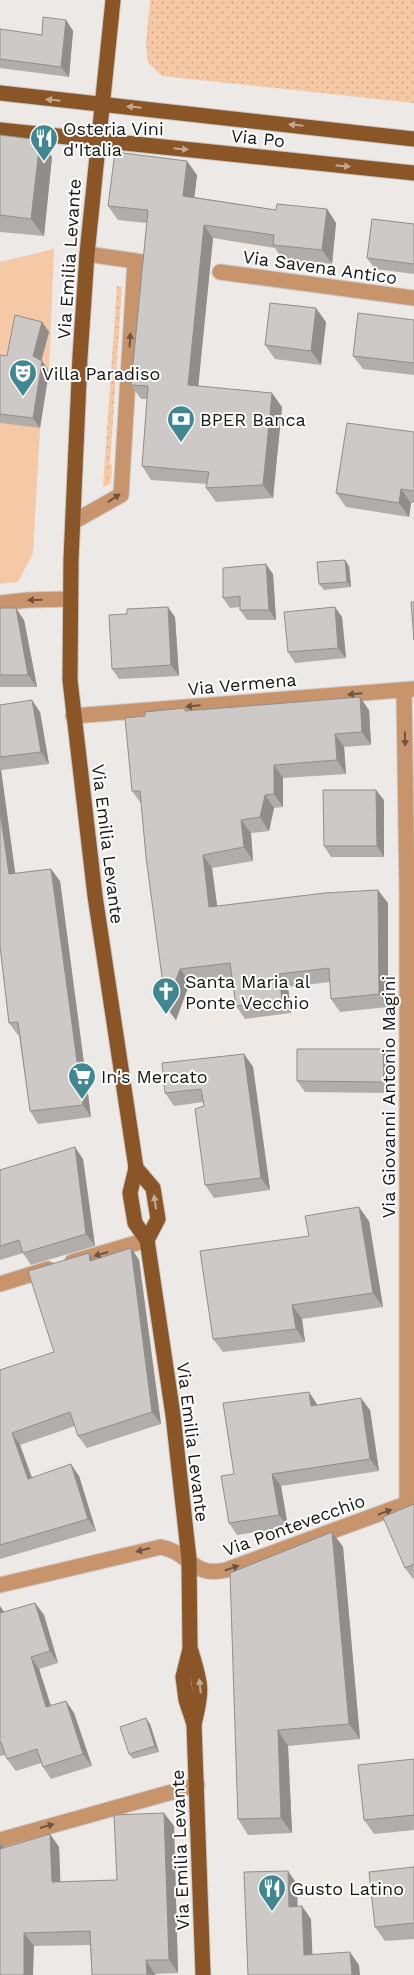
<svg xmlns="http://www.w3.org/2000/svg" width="414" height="1975" viewBox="0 0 414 1975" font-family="'Work Sans',sans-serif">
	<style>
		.grass { fill: url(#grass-dots) }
		.park { fill: #f5c8a6 }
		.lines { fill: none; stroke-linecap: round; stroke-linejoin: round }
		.minor-casing { stroke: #cbc7c5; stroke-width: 17 }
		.major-casing { stroke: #cbc7c5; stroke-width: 17 }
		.minor { stroke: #c7946c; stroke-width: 15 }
		.major { stroke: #8a5527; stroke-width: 15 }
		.wall { fill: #b0adaa }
		.shaded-wall { fill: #908d8b }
		.building { fill: #cdc9c6; stroke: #908d8b }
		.oneway { fill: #c4aa93 }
		.oneway2 { fill: #6e5440 }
		.labels { text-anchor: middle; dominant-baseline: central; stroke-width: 4; stroke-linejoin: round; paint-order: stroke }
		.poi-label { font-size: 18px; fill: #161514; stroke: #fff; text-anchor: start }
		.street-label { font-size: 18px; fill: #161514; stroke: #fff }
	</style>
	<defs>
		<pattern id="grass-dots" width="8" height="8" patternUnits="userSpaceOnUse" patternTransform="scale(1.25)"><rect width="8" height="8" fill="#f5c8a6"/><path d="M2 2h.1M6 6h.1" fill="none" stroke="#d1ab8e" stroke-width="1.8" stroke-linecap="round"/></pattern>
	</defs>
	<rect width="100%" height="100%" fill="#ede9e7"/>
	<g class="grass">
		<polygon points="150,0 414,0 414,103 162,76 148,63 146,44"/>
		<polygon points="117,286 122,287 110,464 112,465 111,483 103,487"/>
	</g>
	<g class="park">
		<polygon points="54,249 49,371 0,365 0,262"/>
		<polygon points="0,423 40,428 33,553 18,582 0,584"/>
	</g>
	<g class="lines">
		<g class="minor-casing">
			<g id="minor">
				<polyline points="87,254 142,262"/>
				<polyline points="220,272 414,298"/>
				<polyline points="73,522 121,495 135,261"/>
				<polyline points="0,603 29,600 70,599"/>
				<polyline points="404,690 407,892 407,1504"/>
				<polyline points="73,716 413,689"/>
				<polyline points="72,1262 147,1240"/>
				<polyline points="0,1284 48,1269"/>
				<path d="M0,1585L161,1547C191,1553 192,1578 226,1570L414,1501"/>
				<polyline points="0,1840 197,1785"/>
			</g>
		</g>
		<g class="major-casing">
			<g id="major">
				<polyline points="113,0 87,254 80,357 71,560 70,680 95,896 136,1168 130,1193 135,1223 147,1240 173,1415 189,1559 190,1649 183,1677 186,1700 194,1724 203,1975"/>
				<polyline points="0,93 414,139"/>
				<polyline points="0,130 414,173"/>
				<polyline points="136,1168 153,1188 158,1219 147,1240"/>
				<path d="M191,1651C201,1684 203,1689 194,1724"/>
			</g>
		</g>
		<use href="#minor" class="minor"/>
		<use href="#major" class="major"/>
	</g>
	<g class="wall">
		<polygon points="66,20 73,31 69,77 0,68 0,29 42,35"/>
		<polygon points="0,135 40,140 52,157 44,236 0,232"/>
		<polygon points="197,175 194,197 276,210 327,209 336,223 332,264 282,259 275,248 213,238 198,386 282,407 273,498 216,502 206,488 207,484 151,480 142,466 147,399 141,399 131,385 147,223 118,220 108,206"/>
		<polygon points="414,224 414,274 375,269 367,258"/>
		<polygon points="414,320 414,375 363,369 353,356"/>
		<polygon points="42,322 49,332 41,360 49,371 40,428 0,423 0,355 7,356"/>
		<polygon points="326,322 321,365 275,359 265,345"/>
		<polygon points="414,432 414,503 411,503 409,517 346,507 336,493"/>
		<polygon points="349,566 351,587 324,590 319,584"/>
		<polygon points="273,574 276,620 247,620 240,610 240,607 230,608 223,598"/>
		<polygon points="0,608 24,620 37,687 0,687"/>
		<polygon points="175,617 179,676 119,679 112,669"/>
		<polygon points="342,617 346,658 295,663 288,652"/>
		<polygon points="0,705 40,712 49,764 1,770 15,873 60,881 91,1117 38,1124 30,1111 19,1035 18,1035 9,1023 0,946"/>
		<polygon points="185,708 187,711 369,710 371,745 344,747 346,774 283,778 283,807 274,808 269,831 251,833 253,861 212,868 217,906 388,903 388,1007 340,1012 331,999 330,982 288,987 291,1013 245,1019 236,1006 232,977 190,982 176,1020 166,1007 142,805 132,791 145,716"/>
		<polygon points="384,800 384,857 331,857 324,846"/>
		<polygon points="244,1054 253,1067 270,1190 214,1198 205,1185 204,1106 203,1102 174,1106 165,1093"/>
		<polygon points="391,1060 391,1093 305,1092 297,1081"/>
		<polygon points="83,1159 95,1246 31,1265 23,1253 0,1260 0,1170"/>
		<polygon points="369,1221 383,1307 302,1319 305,1342 223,1352 213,1339 309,1236"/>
		<polygon points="131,1248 139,1260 161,1424 87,1448 78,1436 75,1426 20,1445 32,1477 79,1476 96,1531 0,1559 0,1370 54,1352 94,1260"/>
		<polygon points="317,1404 317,1405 370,1410 379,1471 281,1486 288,1527 237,1535 229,1523 234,1474"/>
		<polygon points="414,1504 414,1578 413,1579 405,1568"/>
		<polygon points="332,1532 343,1547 360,1739 288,1746 292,1833 248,1835 238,1819"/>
		<polygon points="35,1603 44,1615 58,1663 39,1669 51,1706 66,1701 74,1713 92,1766 51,1779 43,1767 41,1763 16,1771 7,1759 6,1755 0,1756 0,1606 4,1612"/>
		<polygon points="150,1724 159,1752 133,1759 129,1754"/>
		<polygon points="414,1759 414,1830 374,1834 364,1820"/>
		<polygon points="174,1826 178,1973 155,1974 156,1975 92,1975 90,1945 34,1946 0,1975 0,1843 4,1848 50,1834 59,1847 60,1882 117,1880"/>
		<polygon points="414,1867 414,1939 385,1941 375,1927"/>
	</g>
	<g class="shaded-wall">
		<polygon points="66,20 73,31 69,77 61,67"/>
		<polygon points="40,140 52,157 44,236 31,219"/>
		<polygon points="187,161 197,175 193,210 183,196"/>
		<polygon points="327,209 336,223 332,264 322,250"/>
		<polygon points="204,225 213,238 197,399 188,385"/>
		<polygon points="316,308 326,322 321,365 311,351"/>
		<polygon points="42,322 49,332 40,366 33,356"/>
		<polygon points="42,361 49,371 40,428 33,418"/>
		<polygon points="272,393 282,407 273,498 263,485"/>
		<polygon points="401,489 411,503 409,517 399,503"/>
		<polygon points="345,560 349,566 351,587 347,582"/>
		<polygon points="266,564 273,574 276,620 269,610"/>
		<polygon points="168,607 175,617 179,676 171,665"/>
		<polygon points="335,607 342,617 346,658 338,648"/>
		<polygon points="16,608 24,620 37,687 28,675"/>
		<polygon points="360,697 369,710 371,745 362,732"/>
		<polygon points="32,700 40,712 49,764 41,752"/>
		<polygon points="335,734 344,747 346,774 337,760"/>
		<polygon points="274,765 283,778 283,807 274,794"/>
		<polygon points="0,769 1,770 17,886 9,874 0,811"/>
		<polygon points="376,790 384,800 384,857 377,846"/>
		<polygon points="265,795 274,808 269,831 260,817"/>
		<polygon points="241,820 251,833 253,861 244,847"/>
		<polygon points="203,855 212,868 219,920 209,907"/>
		<polygon points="51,869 60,881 91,1117 83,1105"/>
		<polygon points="378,890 388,903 388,1007 379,994"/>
		<polygon points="180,969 190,982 176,1020 166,1007"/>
		<polygon points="279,974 288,987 291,1013 282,1000"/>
		<polygon points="383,1049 391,1060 391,1093 384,1082"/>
		<polygon points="244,1054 253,1067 270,1190 261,1178"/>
		<polygon points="75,1147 83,1159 95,1246 86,1234"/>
		<polygon points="359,1207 369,1221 383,1307 373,1293"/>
		<polygon points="131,1248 139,1260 161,1424 152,1412"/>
		<polygon points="89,1253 97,1265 90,1261"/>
		<polygon points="292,1305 302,1319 305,1342 296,1329"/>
		<polygon points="309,1392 317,1404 319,1418 311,1406"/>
		<polygon points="361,1398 370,1410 379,1471 370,1459"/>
		<polygon points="12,1433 20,1445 36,1491 28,1479"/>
		<polygon points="71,1464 79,1476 96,1531 88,1519"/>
		<polygon points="272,1474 281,1486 288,1527 279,1515"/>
		<polygon points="332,1532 343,1547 360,1739 349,1724"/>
		<polygon points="35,1603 44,1615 58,1663 50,1651"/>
		<polygon points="0,1606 4,1612 0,1614"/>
		<polygon points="31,1657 39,1669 55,1719 46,1707"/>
		<polygon points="66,1701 74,1713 92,1766 83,1754"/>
		<polygon points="146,1718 150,1724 159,1752 155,1746"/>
		<polygon points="278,1730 288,1746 292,1833 281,1818"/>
		<polygon points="164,1813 174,1826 178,1973 169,1960"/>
		<polygon points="50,1834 59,1847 61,1895 52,1882"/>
		<polygon points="0,1843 6,1852 0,1851"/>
		<polygon points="288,1871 297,1884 298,1920 289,1907"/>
		<polygon points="302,1906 311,1919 313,1968 304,1955"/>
		<polygon points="24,1933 34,1946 33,1975 24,1975"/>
		<polygon points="350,1952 359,1965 360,1975 352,1975"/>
		<polygon points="146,1960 155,1974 156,1975 147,1975"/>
	</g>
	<g class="building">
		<polygon points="43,17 66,20 61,67 0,59 0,29 42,35"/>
		<polygon points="0,135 40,140 31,219 0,215"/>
		<polygon points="115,152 187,161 183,196 276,210 277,204 327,209 322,250 273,245 274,235 204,225 188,385 272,393 263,485 206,488 209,472 142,466 148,386 131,385 148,210 108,206"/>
		<polygon points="372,219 414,224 414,264 367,258"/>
		<polygon points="270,303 316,308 311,351 265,345"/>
		<polygon points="358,313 414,320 414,363 353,356"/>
		<polygon points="15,315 42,322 33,356 42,361 33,418 0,414 0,355 7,356"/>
		<polygon points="347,423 414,432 414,491 401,489 399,503 336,493"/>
		<polygon points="345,560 347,582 319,584 317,562"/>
		<polygon points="266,564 269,610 240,610 240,596 223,598 223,568"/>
		<polygon points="411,602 414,602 414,640"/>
		<polygon points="168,607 171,665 112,669 109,615 127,614 127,609"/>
		<polygon points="335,607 338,648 288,652 284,612"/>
		<polygon points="0,608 16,608 28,675 0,675"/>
		<polygon points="360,697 362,732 335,734 337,760 274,765 274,794 265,795 260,817 241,820 244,847 203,855 209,907 325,893 378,890 379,994 331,999 329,968 279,974 282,1000 236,1006 230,963 180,969 166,1007 146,857 140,791 132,791 125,718 145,716 145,712 185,708 185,711"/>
		<polygon points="32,700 41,752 0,757 0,705"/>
		<polygon points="323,790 376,790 377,846 324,846"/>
		<polygon points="0,811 9,874 51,869 83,1105 30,1111 18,1022 9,1023 0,946"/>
		<polygon points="297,1049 383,1049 384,1082 297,1081"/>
		<polygon points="244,1054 261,1178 205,1185 195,1109 204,1106 201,1089 165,1093 162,1063"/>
		<polygon points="75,1147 86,1234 23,1253 19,1240 0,1246 0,1170"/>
		<polygon points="359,1207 373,1293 292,1305 296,1329 213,1339 200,1251 309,1236 305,1216"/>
		<polygon points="131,1248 152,1412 78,1436 70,1412 12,1433 28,1479 71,1464 88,1519 0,1545 0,1370 54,1352 28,1271 89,1253 90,1261"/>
		<polygon points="309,1392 311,1406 361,1398 370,1459 272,1474 279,1515 229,1523 221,1476 234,1474 223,1403"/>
		<polygon points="414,1504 414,1564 405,1568 383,1517"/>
		<polygon points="332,1532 349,1724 278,1730 281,1818 238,1819 230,1573"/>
		<polygon points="35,1603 50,1651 31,1657 46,1707 66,1701 83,1754 43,1767 37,1749 7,1759 1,1742 0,1742 0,1613"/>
		<polygon points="146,1718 155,1746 129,1754 120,1727"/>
		<polygon points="414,1759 414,1815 364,1820 358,1765"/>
		<polygon points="164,1813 169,1960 146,1960 147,1975 92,1975 90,1931 24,1933 24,1975 0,1975 0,1849 50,1834 52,1882 117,1880 114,1815"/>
		<polygon points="414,1867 414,1923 375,1927 369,1872"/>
		<polygon points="288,1871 289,1907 302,1906 304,1955 350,1952 352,1975 248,1975 244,1872"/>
	</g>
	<defs><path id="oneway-solid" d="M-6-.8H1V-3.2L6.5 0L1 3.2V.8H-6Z" transform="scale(1.25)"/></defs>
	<g class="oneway">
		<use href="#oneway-solid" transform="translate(53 100) rotate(-174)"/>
		<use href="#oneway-solid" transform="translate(134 107) rotate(-174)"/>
		<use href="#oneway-solid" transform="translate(296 125) rotate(-174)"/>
		<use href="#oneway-solid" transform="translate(181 149) rotate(6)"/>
		<use href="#oneway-solid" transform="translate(343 166) rotate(6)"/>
		<use href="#oneway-solid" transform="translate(155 1202) rotate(-98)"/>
		<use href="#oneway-solid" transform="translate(200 1686) rotate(-96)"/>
	</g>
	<g class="oneway2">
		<use href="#oneway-solid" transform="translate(130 340) rotate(-87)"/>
		<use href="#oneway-solid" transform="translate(114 498) rotate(-34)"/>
		<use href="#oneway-solid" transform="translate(35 600) rotate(178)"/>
		<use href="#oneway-solid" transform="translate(355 694) rotate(175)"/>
		<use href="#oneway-solid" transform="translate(193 706) rotate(175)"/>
		<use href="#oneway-solid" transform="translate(405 739) rotate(89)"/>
		<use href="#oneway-solid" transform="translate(101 1254) rotate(164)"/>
		<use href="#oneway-solid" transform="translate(385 1512) rotate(-20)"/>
		<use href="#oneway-solid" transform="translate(143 1550) rotate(165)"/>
		<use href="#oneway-solid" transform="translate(232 1568) rotate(-19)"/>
		<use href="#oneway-solid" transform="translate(47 1826) rotate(-16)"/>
	</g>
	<defs>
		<g id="restaurant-pin" transform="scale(1.4375)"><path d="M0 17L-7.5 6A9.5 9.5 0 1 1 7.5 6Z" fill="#418792" stroke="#fff"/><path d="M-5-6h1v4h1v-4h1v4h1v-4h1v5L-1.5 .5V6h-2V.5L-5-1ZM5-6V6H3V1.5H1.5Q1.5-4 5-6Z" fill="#fff"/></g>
		<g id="theatre-pin" transform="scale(1.4375)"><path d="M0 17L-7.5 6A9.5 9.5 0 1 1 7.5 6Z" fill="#418792" stroke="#fff"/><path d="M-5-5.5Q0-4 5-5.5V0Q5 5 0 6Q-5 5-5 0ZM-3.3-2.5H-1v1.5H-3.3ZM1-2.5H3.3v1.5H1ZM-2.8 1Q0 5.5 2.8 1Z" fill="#fff"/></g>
		<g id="bank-pin" transform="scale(1.4375)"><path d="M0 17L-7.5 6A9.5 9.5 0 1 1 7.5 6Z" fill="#418792" stroke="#fff"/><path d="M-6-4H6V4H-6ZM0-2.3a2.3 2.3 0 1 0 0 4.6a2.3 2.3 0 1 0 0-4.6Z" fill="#fff"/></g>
		<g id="church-pin" transform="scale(1.4375)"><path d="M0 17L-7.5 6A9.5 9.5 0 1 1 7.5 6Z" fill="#418792" stroke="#fff"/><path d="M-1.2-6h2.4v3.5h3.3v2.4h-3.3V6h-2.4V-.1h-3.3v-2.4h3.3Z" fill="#fff"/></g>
		<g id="supermarket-pin" transform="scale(1.4375)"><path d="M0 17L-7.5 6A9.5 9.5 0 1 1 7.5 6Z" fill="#418792" stroke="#fff"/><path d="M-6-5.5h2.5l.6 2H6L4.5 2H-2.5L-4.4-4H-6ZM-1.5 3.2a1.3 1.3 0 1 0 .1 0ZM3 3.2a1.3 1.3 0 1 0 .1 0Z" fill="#fff"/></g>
	</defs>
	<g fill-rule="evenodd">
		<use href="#restaurant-pin" x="44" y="138"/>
		<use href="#theatre-pin" x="23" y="373"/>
		<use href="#bank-pin" x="181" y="419"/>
		<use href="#church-pin" x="166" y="991"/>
		<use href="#supermarket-pin" x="82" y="1076"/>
		<use href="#restaurant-pin" x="272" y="1888"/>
	</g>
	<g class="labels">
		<g class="poi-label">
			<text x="63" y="128">Osteria Vini<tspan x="63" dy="21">d'Italia</tspan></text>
			<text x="42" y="373">Villa Paradiso</text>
			<text x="200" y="419">BPER Banca</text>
			<text x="185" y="981">Santa Maria al<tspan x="185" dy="21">Ponte Vecchio</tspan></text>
			<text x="101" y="1076">In's Mercato</text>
			<text x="291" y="1888">Gusto Latino</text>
		</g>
		<g class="street-label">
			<text transform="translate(258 138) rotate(6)">Via Po</text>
			<text transform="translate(69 259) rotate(-86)">Via Emilia Levante</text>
			<text transform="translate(320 267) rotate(8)">Via Savena Antico</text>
			<text transform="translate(242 684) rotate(-5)">Via Vermena</text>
			<text transform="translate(108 844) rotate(83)">Via Emilia Levante</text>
			<text transform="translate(388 1097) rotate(-90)">Via Giovanni Antonio Magini</text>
			<text transform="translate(193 1442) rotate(83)">Via Emilia Levante</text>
			<text transform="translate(294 1525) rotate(-20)">Via Pontevecchio</text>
			<text transform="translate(180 1850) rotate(-92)">Via Emilia Levante</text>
		</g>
	</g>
</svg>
